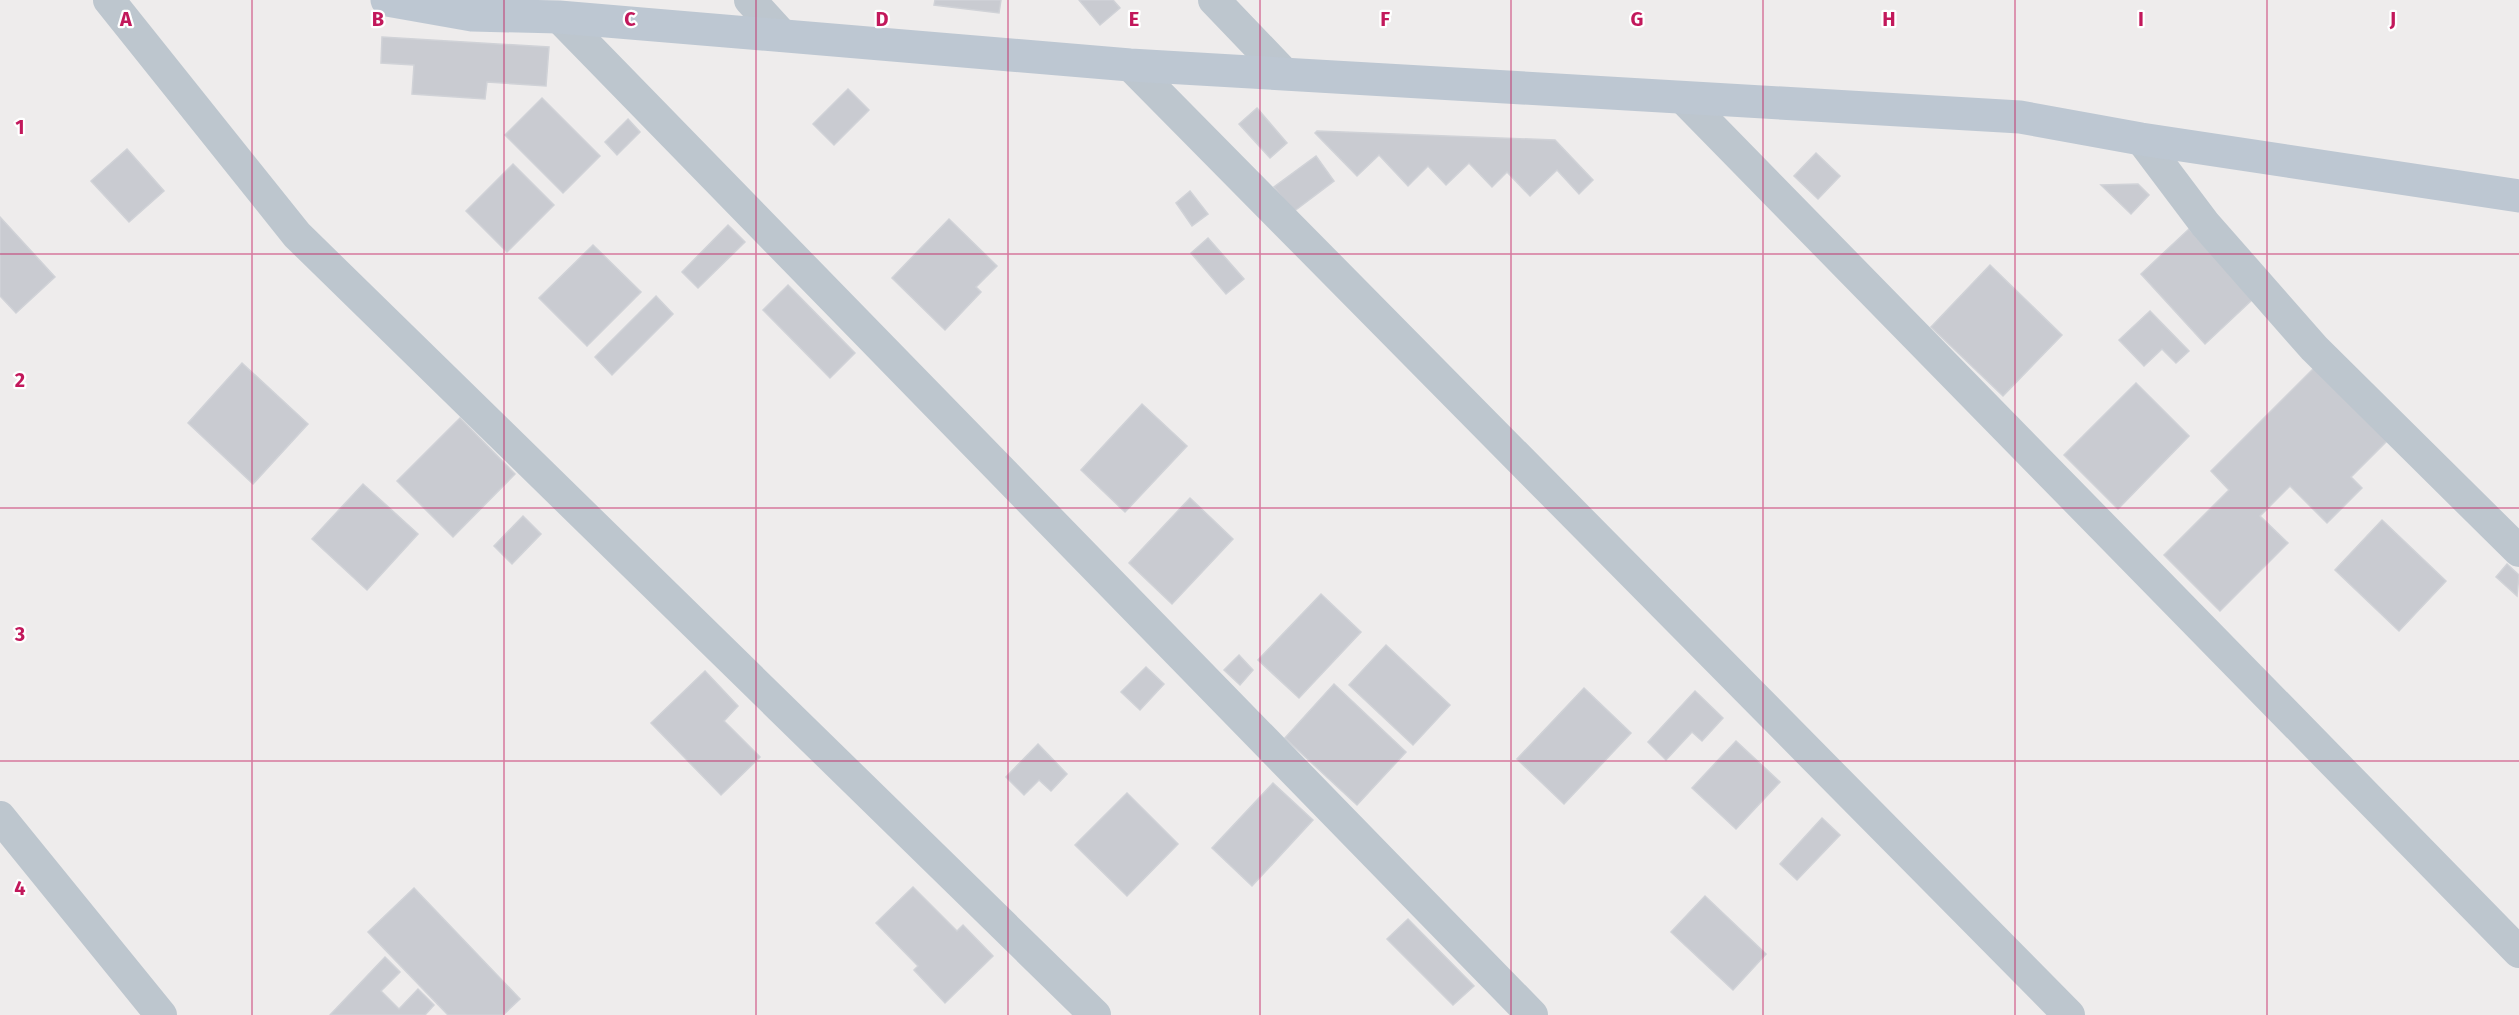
<svg xmlns="http://www.w3.org/2000/svg" width="2519" height="1015" viewBox="0 0 2519 1015" font-family="'Fira Sans',sans-serif">
	<style>
		.building { fill: #c9cbd1; stroke: #d0d2d7; stroke-width: 1.5 }
		.lines { fill: none; stroke-linecap: round; stroke-linejoin: round }
		.street { stroke: #bdc6ce; stroke-width: 32 }
		.secondary { stroke: #bdc7d2; stroke-width: 33 }
		.grid { fill: none; stroke: #c2185b; stroke-width: 1.5; stroke-opacity: 0.55 }
		.grid-label { font-size: 20px; text-anchor: middle; font-weight: bold; fill: #c2185b; stroke: #fff; stroke-width: 4.5; stroke-linejoin: round; paint-order: stroke }
	</style>
	<rect width="100%" height="100%" fill="#eeecec"/>
	<g class="building">
		<polygon points="935,0 1001,0 999,13 934,5"/>
		<polygon points="1079,0 1113,0 1120,8 1100,25"/>
		<polygon points="382,37 549,47 546,86 487,82 485,99 412,94 414,65 381,63"/>
		<polygon points="848,89 869,110 834,145 813,124"/>
		<polygon points="542,98 600,156 563,193 505,135"/>
		<polygon points="1257,108 1287,143 1270,158 1239,124"/>
		<polygon points="628,119 640,132 617,155 605,142"/>
		<polygon points="1317,131 1555,140 1593,180 1579,194 1557,170 1530,196 1507,172 1492,187 1469,163 1446,185 1428,166 1408,186 1379,155 1357,176 1315,133"/>
		<polygon points="127,149 164,191 129,222 91,181"/>
		<polygon points="1816,153 1840,176 1818,199 1794,176"/>
		<polygon points="1316,156 1334,181 1293,212 1274,187"/>
		<polygon points="513,164 554,205 507,252 466,211"/>
		<polygon points="2138,184 2149,195 2131,214 2101,185"/>
		<polygon points="1190,191 1208,214 1192,226 1176,203"/>
		<polygon points="0,217 55,277 16,313 0,296"/>
		<polygon points="949,219 997,266 976,287 981,292 945,330 892,278"/>
		<polygon points="728,225 745,242 698,288 682,272"/>
		<polygon points="2189,229 2253,299 2205,344 2141,274"/>
		<polygon points="1208,238 1244,279 1226,294 1191,253"/>
		<polygon points="593,245 641,292 587,346 539,298"/>
		<polygon points="1990,265 2062,335 2003,396 1931,327"/>
		<polygon points="788,285 855,353 830,378 763,310"/>
		<polygon points="656,296 673,314 612,375 595,357"/>
		<polygon points="2150,311 2189,351 2176,363 2162,349 2144,366 2119,340"/>
		<polygon points="242,363 308,424 253,484 188,423"/>
		<polygon points="2316,366 2390,438 2351,477 2362,488 2327,523 2290,486 2260,516 2288,543 2220,611 2164,555 2229,490 2211,471"/>
		<polygon points="2136,383 2189,436 2118,509 2064,455"/>
		<polygon points="1142,404 1187,446 1125,512 1081,470"/>
		<polygon points="460,418 515,474 453,537 397,481"/>
		<polygon points="363,484 418,534 367,590 312,539"/>
		<polygon points="1190,498 1233,539 1172,604 1129,563"/>
		<polygon points="523,516 541,534 512,564 494,546"/>
		<polygon points="2382,520 2446,581 2399,631 2335,570"/>
		<polygon points="2507,564 2519,575 2517,596 2496,577"/>
		<polygon points="1321,594 1361,632 1299,698 1258,660"/>
		<polygon points="1386,645 1450,705 1413,745 1349,685"/>
		<polygon points="1239,655 1253,670 1240,685 1224,670"/>
		<polygon points="1146,667 1164,684 1140,710 1121,692"/>
		<polygon points="705,671 738,706 724,721 760,757 721,795 651,723"/>
		<polygon points="1334,684 1406,752 1357,805 1285,738"/>
		<polygon points="1584,688 1631,733 1564,804 1517,759"/>
		<polygon points="1695,691 1723,718 1702,741 1692,732 1666,760 1648,742"/>
		<polygon points="1736,741 1780,782 1736,829 1692,788"/>
		<polygon points="1038,744 1067,774 1051,791 1039,780 1024,795 1006,777"/>
		<polygon points="1273,783 1313,820 1252,886 1212,848"/>
		<polygon points="1127,793 1178,844 1127,896 1075,845"/>
		<polygon points="1822,818 1840,835 1797,880 1780,864"/>
		<polygon points="913,887 957,931 963,925 993,956 945,1003 914,970 918,966 876,923"/>
		<polygon points="414,888 520,999 503,1015 448,1015 368,932"/>
		<polygon points="1705,896 1766,954 1733,990 1671,932"/>
		<polygon points="1408,919 1474,986 1453,1005 1387,939"/>
		<polygon points="385,957 400,972 381,991 399,1009 418,989 434,1005 425,1015 330,1015"/>
	</g>
	<g class="lines">
		<g class="street">
			<polyline points="109,0 297,235 1095,1015"/>
			<polyline points="750,0 783,36"/>
			<polyline points="1214,0 1283,72"/>
			<polyline points="559,17 1532,1015"/>
			<polyline points="1130,65 2069,1015"/>
			<polyline points="1682,97 2519,952"/>
			<polyline points="2141,139 2205,224 2314,348 2519,551"/>
			<polyline points="0,817 161,1015"/>
		</g>
		<polyline class="secondary" points="387,0 472,15 559,17 1130,65 2020,117 2141,139 2519,196"/>
	</g>
	<path class="grid" d="M252,0V1015M504,0V1015M756,0V1015M1008,0V1015M1260,0V1015M1511,0V1015M1763,0V1015M2015,0V1015M2267,0V1015M0,254H2519M0,508H2519M0,761H2519"/>
	<g class="grid-label">
		<text x="126" y="26">A</text>
		<text x="378" y="26">B</text>
		<text x="630" y="26">C</text>
		<text x="882" y="26">D</text>
		<text x="1134" y="26">E</text>
		<text x="1385" y="26">F</text>
		<text x="1637" y="26">G</text>
		<text x="1889" y="26">H</text>
		<text x="2141" y="26">I</text>
		<text x="2393" y="26">J</text>
		<text x="20" y="134">1</text>
		<text x="20" y="387">2</text>
		<text x="20" y="641">3</text>
		<text x="20" y="895">4</text>
	</g>
</svg>
